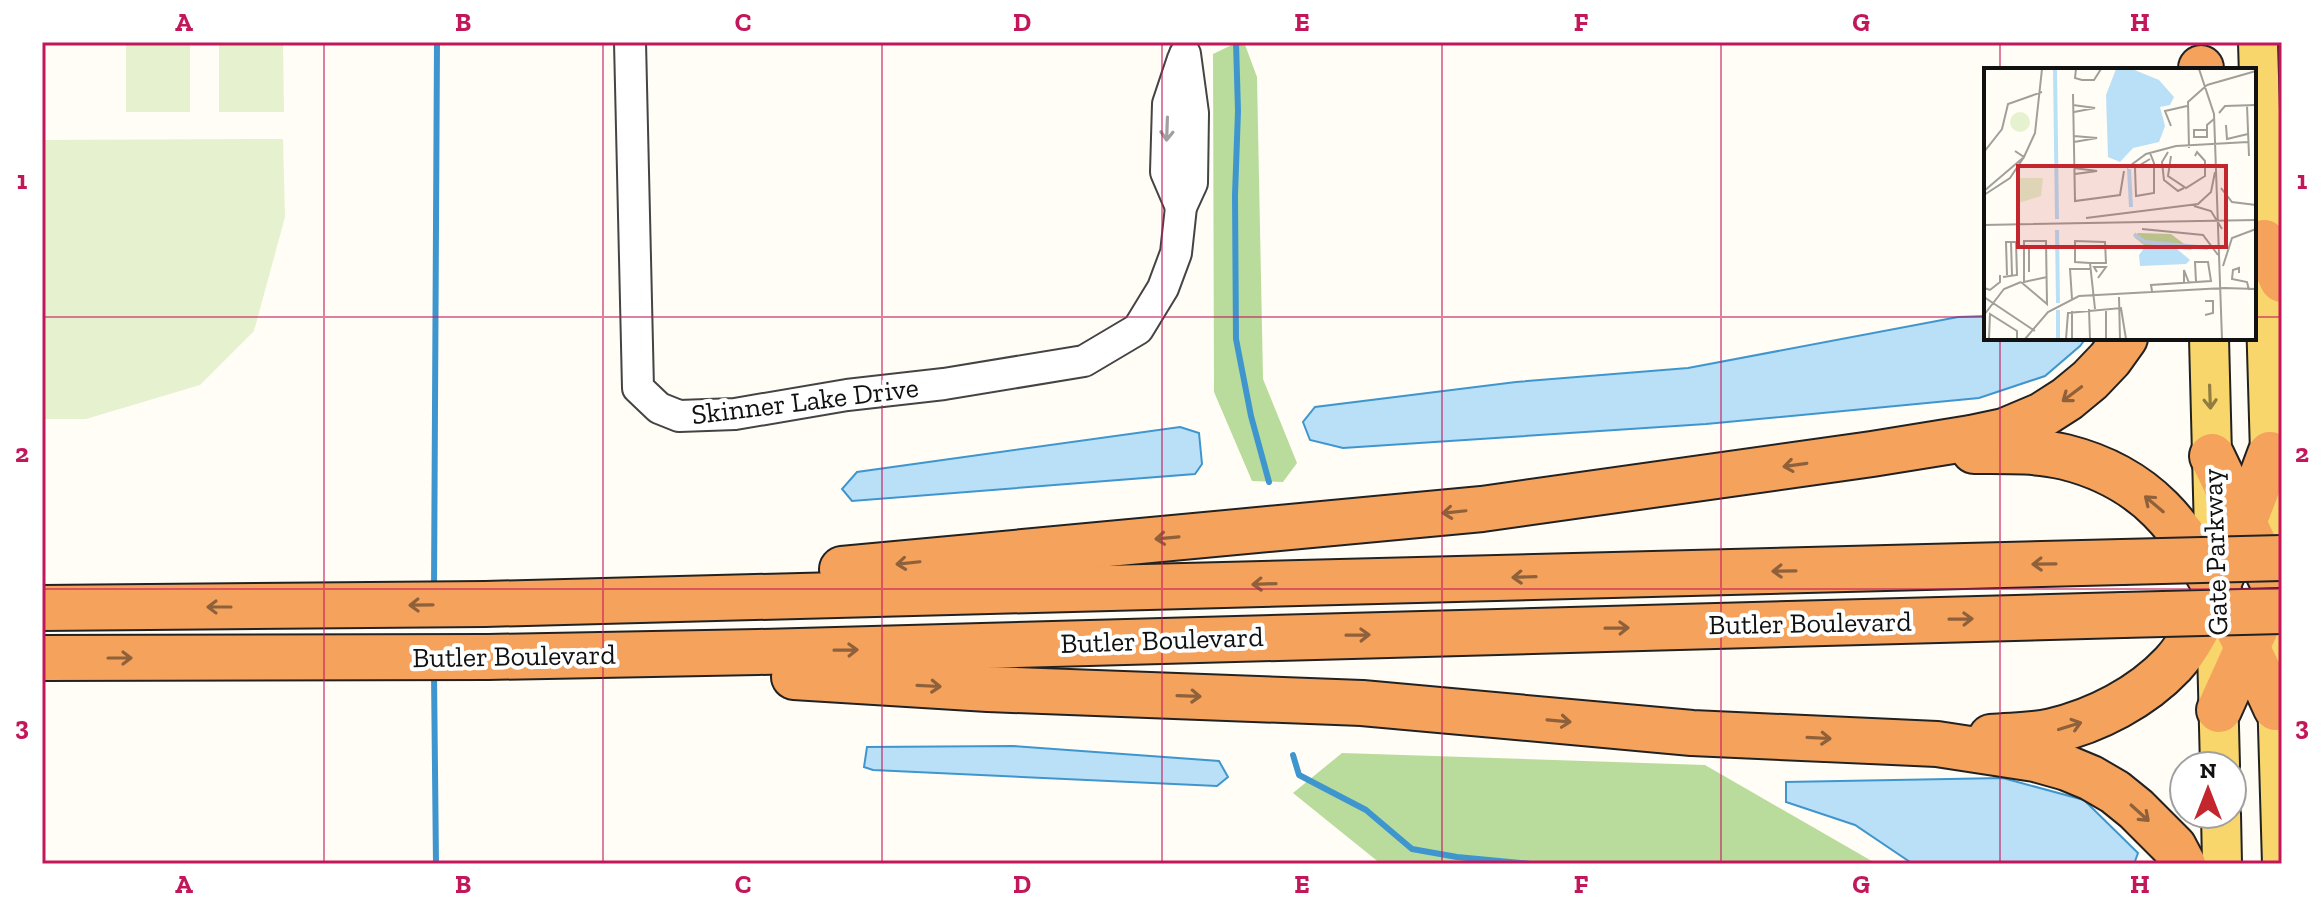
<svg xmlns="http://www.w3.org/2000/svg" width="2324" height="906" viewBox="0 0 2324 906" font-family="'Zilla Slab',serif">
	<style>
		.forest { fill: #b9dc9c }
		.pitch { fill: #e6f2cf }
		.water { fill: #b9e0f7; stroke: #3f96cf; stroke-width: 2 }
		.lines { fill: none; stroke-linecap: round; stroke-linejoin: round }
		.stream { stroke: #3f96cf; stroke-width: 6 }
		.minor-casing { stroke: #444; stroke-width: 34 }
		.major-casing { stroke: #222; stroke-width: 42 }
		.highway-casing { stroke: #222; stroke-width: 48 }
		.minor { stroke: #fff; stroke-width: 30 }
		.major { stroke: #f9d66b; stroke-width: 38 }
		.highway { stroke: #f5a25d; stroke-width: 44 }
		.highway-bridge-casing { stroke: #222; stroke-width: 48; stroke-linecap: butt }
		.highway-bridge { stroke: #f5a25d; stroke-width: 44 }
		.oneway { stroke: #a0a0a0 }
		.oneway2 { stroke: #8e613b }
		.oneway3 { stroke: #917d42 }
		.grid { fill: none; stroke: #c2185b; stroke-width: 2; stroke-opacity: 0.55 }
		.labels { text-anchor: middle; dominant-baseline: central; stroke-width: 8; stroke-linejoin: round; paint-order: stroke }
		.street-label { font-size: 28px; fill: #111; stroke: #fff }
		.inset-river { fill: none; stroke: #b9e0f7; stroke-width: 4 }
		.inset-road { fill: none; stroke: #a09f9a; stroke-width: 2 }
		.view { fill: #c4262e; fill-opacity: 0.15; stroke: #c4262e; stroke-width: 4 }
		.inset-edge { fill: none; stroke: #111; stroke-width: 4 }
		.neatline { fill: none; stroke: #c2185b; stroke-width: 3 }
		.grid-label { font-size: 26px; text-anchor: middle; font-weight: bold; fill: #c2185b }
	</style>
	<rect width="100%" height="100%" fill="#fffdf5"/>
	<g class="forest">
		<polygon points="1238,42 1244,42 1257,77 1263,379 1297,463 1283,482 1252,481 1214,392 1213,54"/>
		<polygon points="1342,753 1705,765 1877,864 1381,864 1293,793"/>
	</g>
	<g class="pitch">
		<rect x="126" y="42" width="64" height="70"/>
		<polygon points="219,42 283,42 284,112 219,112"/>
		<polygon points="283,139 285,217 254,331 200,385 86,419 42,419 42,140"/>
	</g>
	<g class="water">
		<polygon points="1986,316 1986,338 2086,338 2080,346 2045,376 1979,398 1706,424 1343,448 1310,440 1303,422 1315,407 1516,382 1688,368 1958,317"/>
		<polygon points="1180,427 1199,433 1202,464 1195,474 852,501 842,489 857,472"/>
		<polygon points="1013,746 1219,761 1228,777 1217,786 873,770 864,767 867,747"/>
		<polygon points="2003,778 2084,800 2138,853 2134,864 1913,864 1855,825 1786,802 1786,782"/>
	</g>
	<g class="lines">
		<g class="stream">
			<polyline points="1236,42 1238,111 1235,195 1236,339 1251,416 1269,482"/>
			<polyline points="434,590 437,42"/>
			<polyline points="434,674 436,864"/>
			<polyline points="1293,755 1299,775 1366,810 1412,849 1457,857 1531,864"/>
		</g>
		<g class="minor-casing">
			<g id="minor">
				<polyline points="630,42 638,388 659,408 679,416 735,414 847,395 944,384 1084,361 1138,329 1163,288 1176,253 1181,207 1192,183 1193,113 1185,54"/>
				<polyline points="1181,207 1166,172 1168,104 1183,59"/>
			</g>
		</g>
		<g class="major-casing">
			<g id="major">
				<polyline points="2258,42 2282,864"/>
				<polyline points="2209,338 2220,766"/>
				<polyline points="2221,814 2222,864"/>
			</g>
		</g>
		<g class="highway-casing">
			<g id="highway">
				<polyline points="2201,70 2201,68"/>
				<polyline points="2264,242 2282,280"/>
				<path d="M1974,451C2005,451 2036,450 2065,457C2149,478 2183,528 2222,599C2242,635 2259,671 2276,708"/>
				<polyline points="2212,456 2282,602"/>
				<polyline points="842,569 1482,509 1872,454 1971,438 2004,431 2042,415 2067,399 2090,380 2110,359 2125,338"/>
				<polyline points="42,608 485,604 2122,562"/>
				<polyline points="42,658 488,657 758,652 2123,615"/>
				<polyline points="794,677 988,689 1362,703 1692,733 1937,744 2035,759 2067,768 2091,778 2115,792 2136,809 2174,847 2183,864"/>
				<polyline points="2219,710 2256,628"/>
				<path d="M1991,737C2011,735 2032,736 2052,731C2096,721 2142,697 2173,664C2194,641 2205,612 2218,584C2237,541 2254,498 2270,454"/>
			</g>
		</g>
		<use href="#minor" class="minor"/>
		<use href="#major" class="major"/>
		<use href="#highway" class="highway"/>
		<g class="highway-bridge-casing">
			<g id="highway-bridge">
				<polyline points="2122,562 2282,558"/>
				<polyline points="2123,615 2282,611"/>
			</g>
		</g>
		<use href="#highway-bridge" class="highway-bridge"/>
	</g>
	<defs><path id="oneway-shaft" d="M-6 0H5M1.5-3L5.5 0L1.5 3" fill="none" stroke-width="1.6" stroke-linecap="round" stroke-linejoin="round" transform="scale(2)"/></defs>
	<use class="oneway" href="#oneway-shaft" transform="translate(1167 129) rotate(92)"/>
	<g class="oneway2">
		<use href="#oneway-shaft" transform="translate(2072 394) rotate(143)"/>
		<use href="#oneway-shaft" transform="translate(1795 465) rotate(172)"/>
		<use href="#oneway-shaft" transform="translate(2154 504) rotate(-140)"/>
		<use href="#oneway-shaft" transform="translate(1454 512) rotate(174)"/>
		<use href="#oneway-shaft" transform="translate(1167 538) rotate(175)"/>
		<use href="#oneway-shaft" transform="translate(908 563) rotate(174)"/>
		<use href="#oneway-shaft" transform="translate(2044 564) rotate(179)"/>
		<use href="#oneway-shaft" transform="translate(1784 571) rotate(179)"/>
		<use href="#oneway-shaft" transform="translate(1524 577) rotate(178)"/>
		<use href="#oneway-shaft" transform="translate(1264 584) rotate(178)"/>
		<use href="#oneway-shaft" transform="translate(421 605) rotate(179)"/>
		<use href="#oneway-shaft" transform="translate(219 607) rotate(180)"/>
		<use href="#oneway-shaft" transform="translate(1961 619) rotate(-1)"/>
		<use href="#oneway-shaft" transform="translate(1617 628) rotate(-1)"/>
		<use href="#oneway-shaft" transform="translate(1358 635) rotate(-1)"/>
		<use href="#oneway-shaft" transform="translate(846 650) rotate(-1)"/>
		<use href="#oneway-shaft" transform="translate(120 658)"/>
		<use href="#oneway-shaft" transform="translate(929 686) rotate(3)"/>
		<use href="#oneway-shaft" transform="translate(1189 696) rotate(2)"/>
		<use href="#oneway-shaft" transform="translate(1559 721) rotate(5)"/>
		<use href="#oneway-shaft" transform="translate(2070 726) rotate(-17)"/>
		<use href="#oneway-shaft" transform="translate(1819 738) rotate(3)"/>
		<use href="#oneway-shaft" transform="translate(2140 813) rotate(42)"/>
	</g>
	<use class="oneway3" href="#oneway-shaft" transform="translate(2210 397) rotate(88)"/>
	<path class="grid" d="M324,42V864M603,42V864M882,42V864M1162,42V864M1442,42V864M1721,42V864M2000,42V70M42,317H1986M2254,317H2282M2000,338V864M42,589H2282"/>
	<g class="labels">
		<g class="street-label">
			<text transform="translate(805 401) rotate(-7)">Skinner Lake Drive</text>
			<text transform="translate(2215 552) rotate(-92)">Gate Parkway</text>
			<text transform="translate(1810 623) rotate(-1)">Butler Boulevard</text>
			<text transform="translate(1162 640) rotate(-2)">Butler Boulevard</text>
			<text transform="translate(514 656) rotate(-1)">Butler Boulevard</text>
		</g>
	</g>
	<g transform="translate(1984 68)">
		<rect width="272" height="272" fill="#fffdf5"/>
		<path d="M154,165L187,166L208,182L160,177L150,169Z" fill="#b9dc9c"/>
		<path d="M26 54a10 10 0 1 1 20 0a10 10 0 1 1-20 0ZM59,110L57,128L34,135L36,110Z" fill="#e6f2cf"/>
		<path d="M132,1H148L175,12L190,29L186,37L176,39L181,58L175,74L149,80L136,94L124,89L122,27ZM161,179L193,181L206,192L202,196L156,198L155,187Z" fill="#b9e0f7"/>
		<path class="inset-river" d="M71,1L73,151M145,101L147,139M73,162L74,235M150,166L161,174L224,180M74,271V242"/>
		<path class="inset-road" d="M92,1L91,10L98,12H110L117,1M215,1L230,46L238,271M223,17L272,3M89,26L91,133L136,127L140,103M89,37L111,40L90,44M263,37L265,88M235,45L241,38L272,37M242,57L243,71L264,66M187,58L181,43L203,38M223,62H210V69H223V57L230,51M90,68L113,70L90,74M205,80L204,34L223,17M31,83L40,89L51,65L58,1M0,84L18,61L24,36L58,24M184,84L178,94L180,112L194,123L200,120M166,85L170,95V125L152,128L151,100L166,91M187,88L184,108L202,120L221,108V93L213,84L211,88M90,100L113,103L91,106M143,100L162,86L192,78L264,74M237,120L248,134L272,137M0,123L40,89L26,110L0,127M210,138L227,143L238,161M102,150L214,136L227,124L231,104M0,157L272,152M158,161L219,167L234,187M27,174L28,207M45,179V204M106,195L91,194V173L121,174L122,195H106L111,241M239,198L248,170L272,161M113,204L110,199H122L114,210M255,205V200L249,202L248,211L263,214L265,222M19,209L33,207L32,174H22L23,207M37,214L63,236L62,173H40V214L63,209M200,215V202L205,215M0,220L6,222L16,214V207M240,220L272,221M168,223L167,217L227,213L224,194H211L212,214M0,229L51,263M135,229L136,271M88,231L86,201H106M221,233H229V245L221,247M105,241L106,271M122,241V271M88,243V271M0,247L20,221L37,214M5,271L6,246L33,263V271M41,271L64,244L95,228L240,220M82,271L84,245L137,240L142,271"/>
		<path class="view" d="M34,98H242V179H34Z"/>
		<rect width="272" height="272" class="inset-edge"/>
	</g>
	<rect width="2324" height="906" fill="none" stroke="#ffffff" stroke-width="88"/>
	<g transform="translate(2208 790)"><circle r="38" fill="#ffffff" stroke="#a0a0a0" stroke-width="2"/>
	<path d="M0-6L14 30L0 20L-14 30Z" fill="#c4262e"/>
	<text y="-12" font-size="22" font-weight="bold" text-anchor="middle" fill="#111111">N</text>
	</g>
	<rect x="44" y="44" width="2236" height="818" class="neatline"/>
	<g class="grid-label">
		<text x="184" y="31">A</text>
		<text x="463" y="31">B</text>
		<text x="743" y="31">C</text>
		<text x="1022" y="31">D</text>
		<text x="1302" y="31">E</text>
		<text x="1581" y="31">F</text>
		<text x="1861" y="31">G</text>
		<text x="2140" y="31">H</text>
		<text x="22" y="189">1</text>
		<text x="2302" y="189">1</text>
		<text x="22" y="462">2</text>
		<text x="2302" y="462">2</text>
		<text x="22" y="735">3</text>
		<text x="2302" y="735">3</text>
		<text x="184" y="893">A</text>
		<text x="463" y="893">B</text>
		<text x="743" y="893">C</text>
		<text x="1022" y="893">D</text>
		<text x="1302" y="893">E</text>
		<text x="1581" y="893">F</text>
		<text x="1861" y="893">G</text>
		<text x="2140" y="893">H</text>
	</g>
</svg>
